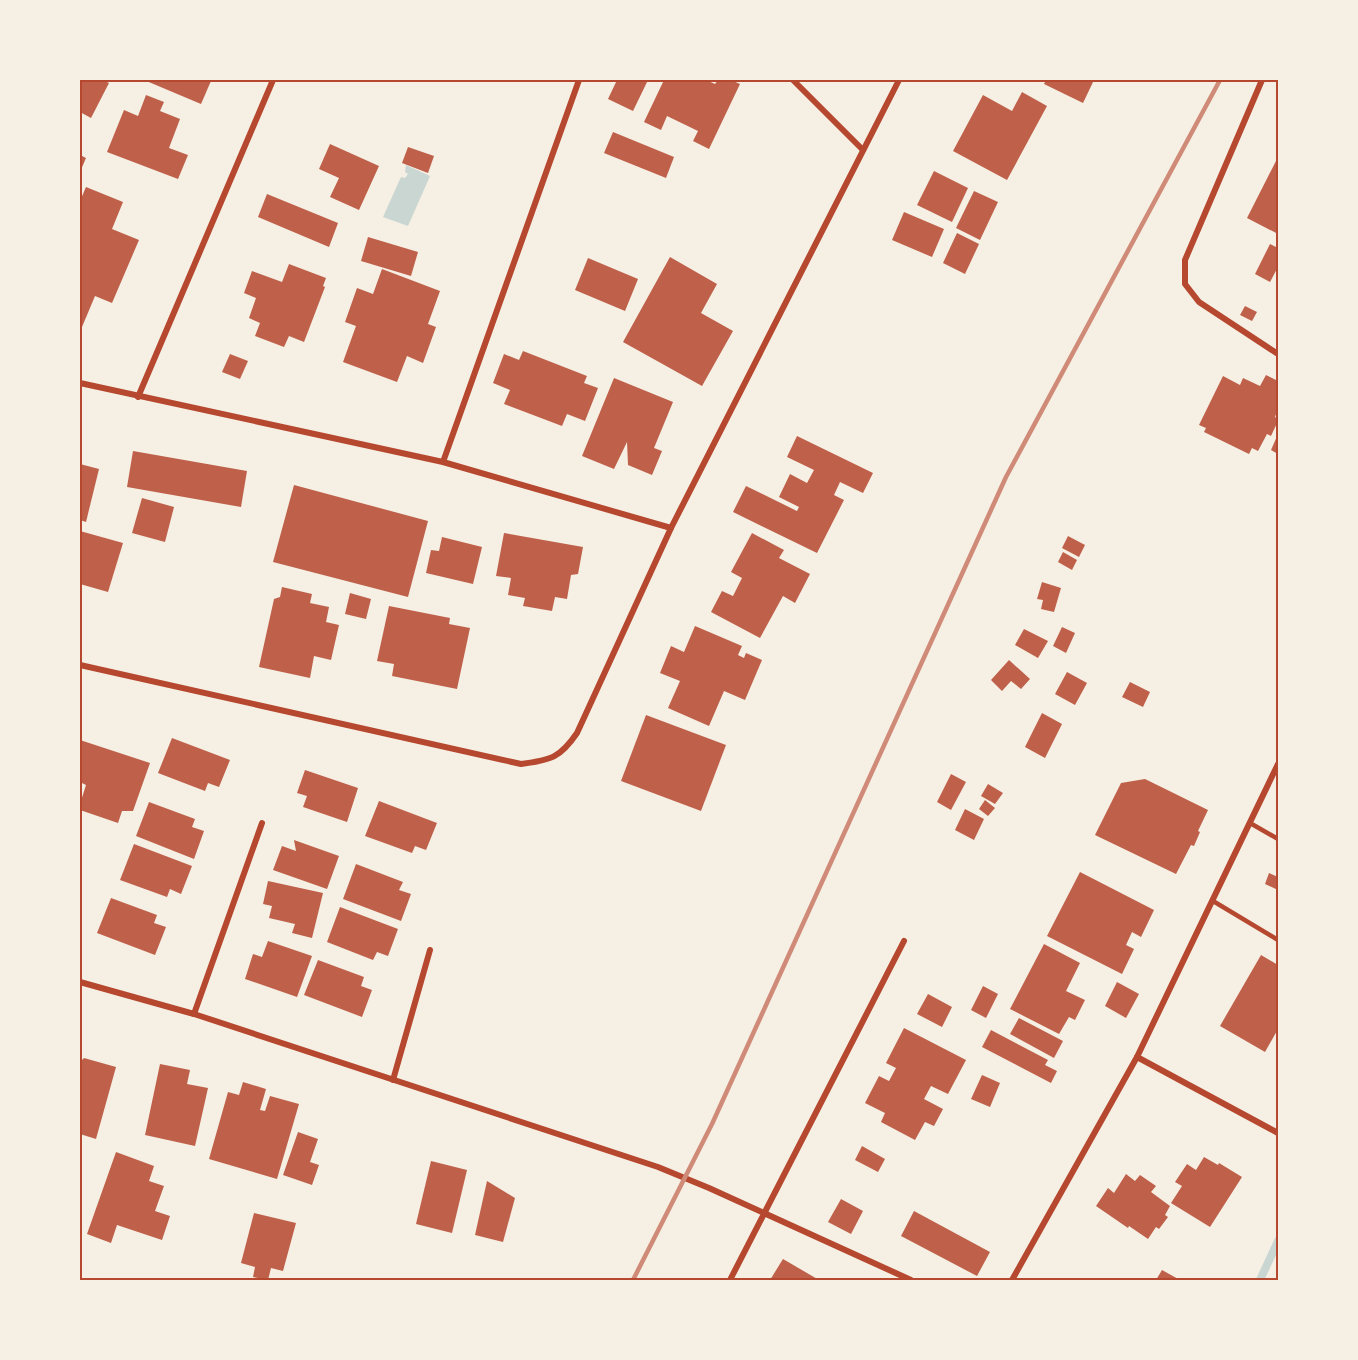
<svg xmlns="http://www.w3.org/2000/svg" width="1358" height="1360" viewBox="0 0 1358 1360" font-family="'IBM Plex Sans',sans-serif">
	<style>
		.water { fill: #c9d6d2 }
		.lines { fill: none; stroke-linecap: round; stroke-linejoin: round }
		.stream { stroke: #c9d6d2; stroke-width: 8 }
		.building { fill: #bf614a }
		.service { stroke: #b5482f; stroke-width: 4.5 }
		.minor { stroke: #b5482f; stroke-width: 6 }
		.rail { stroke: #cf8b77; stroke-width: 4.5 }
		.neatline { fill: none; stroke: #b5482f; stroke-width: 2 }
	</style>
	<rect width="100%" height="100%" fill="#f6efe4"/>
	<polygon class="water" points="406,165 430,176 408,226 383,217 401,177 405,178 408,174 405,172"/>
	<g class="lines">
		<polyline class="stream" points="1260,1280 1278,1241"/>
	</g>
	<g class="building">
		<polygon points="80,80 103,80 109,83 91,118 80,112"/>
		<polygon points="144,80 208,80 211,81 201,104"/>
		<polygon points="617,80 648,80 633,111 608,99"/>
		<polygon points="664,80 706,80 715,84 718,80 731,80 740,84 709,149 693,141 698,131 667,116 661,130 644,122"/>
		<polygon points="1046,80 1094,80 1083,103 1044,84"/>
		<polygon points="1022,92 1047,106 1007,180 953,151 983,95 1012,111"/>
		<polygon points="146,95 164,102 160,111 180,119 169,148 188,155 178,179 107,152 124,110 138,116"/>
		<polygon points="613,132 674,157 666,178 604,153"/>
		<polygon points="330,144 379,166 359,210 330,197 339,178 319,169"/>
		<polygon points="408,147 434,156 428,173 402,163"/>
		<polygon points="80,155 86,158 80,172"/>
		<polygon points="1278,157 1278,234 1247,218"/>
		<polygon points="934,171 968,188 952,222 917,205"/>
		<polygon points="86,187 123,202 112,229 139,240 112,303 95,296 82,327 80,326 80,201"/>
		<polygon points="974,191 998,202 980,240 956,228"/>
		<polygon points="267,194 338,223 329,247 258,217"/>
		<polygon points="904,212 944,229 932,257 892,240"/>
		<polygon points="957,233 979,244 965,274 943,263"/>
		<polygon points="368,237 418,252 411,276 361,261"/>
		<polygon points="1270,244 1278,248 1278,267 1270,282 1255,274"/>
		<polygon points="670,257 717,284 701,313 733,331 702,386 623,342"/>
		<polygon points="588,258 638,279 625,311 575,290"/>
		<polygon points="289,264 326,278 323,286 325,287 304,342 289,336 284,347 255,336 260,323 249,318 256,298 244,293 252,271 282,282"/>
		<polygon points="382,269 440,291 428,324 436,327 423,363 407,356 397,382 343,362 356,326 345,322 357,288 373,294"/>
		<polygon points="1245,306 1257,312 1252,321 1240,315"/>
		<polygon points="523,351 587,376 584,383 598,388 585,421 567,414 562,426 504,404 510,390 493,383 504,354 519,360"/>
		<polygon points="230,354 248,361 240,379 222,372"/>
		<polygon points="1266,375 1278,381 1278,409 1275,417 1278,419 1278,421 1271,436 1267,434 1258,451 1252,448 1249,454 1204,432 1206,428 1199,425 1223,376 1240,385 1243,378 1260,386"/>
		<polygon points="614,378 673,402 654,448 662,451 652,475 628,465 627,442 614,469 582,456"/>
		<polygon points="1278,434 1278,454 1271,450"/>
		<polygon points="797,436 873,473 863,493 840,482 834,495 844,500 817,553 733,512 746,486 797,511 799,507 779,497 790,474 807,483 814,470 787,457"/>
		<polygon points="133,451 247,471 241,507 127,487"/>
		<polygon points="80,464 99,469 86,522 80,520"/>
		<polygon points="294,485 428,521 408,597 273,562"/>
		<polygon points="142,498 174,507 165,542 132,533"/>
		<polygon points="80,531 123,543 108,592 80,584"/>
		<polygon points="504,533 583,547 578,574 571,575 567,599 555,597 552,611 523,606 525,598 508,595 511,578 496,576"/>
		<polygon points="752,533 784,550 779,558 810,574 795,603 783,596 760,638 711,612 722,591 733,596 742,578 731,572"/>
		<polygon points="1068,536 1085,545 1079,557 1062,548"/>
		<polygon points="442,537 482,547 473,584 426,573 431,550 439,551"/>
		<polygon points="1063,552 1077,560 1072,570 1058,562"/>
		<polygon points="1042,582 1061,588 1054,612 1041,609 1043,600 1037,599"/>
		<polygon points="282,587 312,594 310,603 329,607 326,622 339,625 331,660 314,656 310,678 259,667 274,599 280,597"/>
		<polygon points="350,593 371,599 366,619 345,614"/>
		<polygon points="389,606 450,618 449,624 470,628 457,689 392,676 394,664 377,661"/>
		<polygon points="695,626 742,646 738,655 744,658 746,653 762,660 745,700 724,691 709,726 668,708 680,681 660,673 671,646 684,652"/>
		<polygon points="1062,627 1075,633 1066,653 1053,646"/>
		<polygon points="1024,629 1048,641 1038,658 1015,645"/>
		<polygon points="1009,660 1030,679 1021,689 1011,681 1002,691 991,680"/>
		<polygon points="1067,672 1087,683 1075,705 1055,694"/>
		<polygon points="1130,682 1150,692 1143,707 1122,697"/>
		<polygon points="1042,713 1062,724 1045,758 1025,747"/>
		<polygon points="646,715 726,745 701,811 621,781"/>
		<polygon points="172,738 230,760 219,787 208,783 205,791 158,773"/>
		<polygon points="80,740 150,763 133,811 122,811 118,823 80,810 80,804 86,785 80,782"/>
		<polygon points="305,770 358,788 347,822 303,807 307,796 297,793"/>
		<polygon points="951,774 966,782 951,810 937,802"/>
		<polygon points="1145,779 1208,810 1198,831 1200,832 1194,846 1191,845 1176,874 1095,835 1121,783"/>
		<polygon points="988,784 1003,793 995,804 981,796"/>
		<polygon points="985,800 995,808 988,816 979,809"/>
		<polygon points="379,801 437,823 426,850 415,846 412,853 365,836"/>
		<polygon points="149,802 195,819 192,827 204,831 194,859 136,836"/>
		<polygon points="965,809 984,819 974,840 955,830"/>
		<polygon points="294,840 339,856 327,889 273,870 282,846 296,851"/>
		<polygon points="134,844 192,866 181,894 170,889 167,897 120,880"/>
		<polygon points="356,864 403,882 399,890 411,894 401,921 343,899"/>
		<polygon points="1080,872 1154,910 1141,937 1132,932 1126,945 1134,949 1122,974 1047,936"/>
		<polygon points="1269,873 1278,877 1278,890 1265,884"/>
		<polygon points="268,881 323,893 312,938 292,933 295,924 269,918 272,906 263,904"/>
		<polygon points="111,898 157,915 154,923 166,927 155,955 97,933"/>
		<polygon points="340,907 398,929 388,956 377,952 373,960 327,942"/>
		<polygon points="268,941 312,956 297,997 245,979 253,954 262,957"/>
		<polygon points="1044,944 1080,963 1066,991 1085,1000 1075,1020 1069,1017 1059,1034 1010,1009"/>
		<polygon points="1261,955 1278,965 1278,1029 1265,1052 1220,1026"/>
		<polygon points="318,960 364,977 361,986 372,990 362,1017 304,995"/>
		<polygon points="1117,982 1139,994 1126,1018 1105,1006"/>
		<polygon points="983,986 998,994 986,1018 971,1010"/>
		<polygon points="928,994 952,1007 942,1027 917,1014"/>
		<polygon points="1019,1018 1063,1041 1054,1058 1010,1034"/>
		<polygon points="904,1028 966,1060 948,1094 931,1086 924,1099 943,1109 934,1126 925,1122 915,1140 881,1122 885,1113 865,1103 879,1076 889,1081 896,1068 886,1063"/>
		<polygon points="991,1030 1048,1060 1045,1065 1057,1071 1051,1083 982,1047"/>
		<polygon points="84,1058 116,1067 96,1139 80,1134 80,1062"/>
		<polygon points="160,1064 190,1070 187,1084 208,1088 195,1146 145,1135"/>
		<polygon points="982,1075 1000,1083 990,1107 971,1099"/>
		<polygon points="243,1082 266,1089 260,1110 265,1111 270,1096 299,1104 277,1179 209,1159 228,1092 239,1095"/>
		<polygon points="298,1132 318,1139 310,1162 319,1165 312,1185 283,1175"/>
		<polygon points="862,1146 885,1159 878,1172 855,1160"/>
		<polygon points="116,1152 154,1166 149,1181 164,1186 155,1211 170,1216 162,1240 117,1225 111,1243 87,1234"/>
		<polygon points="1204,1157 1218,1165 1219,1163 1242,1177 1210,1227 1171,1203 1182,1186 1175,1182 1187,1164 1196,1170"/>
		<polygon points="431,1161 467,1170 452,1233 416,1224"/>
		<polygon points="1126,1174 1135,1181 1140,1175 1156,1186 1151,1192 1170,1206 1165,1215 1168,1217 1159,1229 1156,1227 1148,1239 1129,1226 1128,1228 1096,1206 1108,1188 1114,1193"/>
		<polygon points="487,1181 515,1198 503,1242 475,1235"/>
		<polygon points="841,1199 863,1211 851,1234 828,1222"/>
		<polygon points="914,1211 990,1252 977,1276 901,1236"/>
		<polygon points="254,1213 296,1223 283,1271 271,1268 268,1280 253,1277 255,1267 241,1263"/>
		<polygon points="783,1259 819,1280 770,1280"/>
		<polygon points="1162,1270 1180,1280 1156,1280"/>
	</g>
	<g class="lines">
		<g class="service">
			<polyline points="1250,823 1278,839"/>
			<polyline points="1213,901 1278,940"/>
		</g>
		<g class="minor">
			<polyline points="793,80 863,150"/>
			<polyline points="1262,80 1185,260 1185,284 1199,302 1278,354"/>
			<polyline points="80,383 443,462 671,528"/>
			<polyline points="138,397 273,80"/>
			<polyline points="443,462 579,80"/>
			<path d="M80,665L521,764C551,760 560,758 577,733L671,528L899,80"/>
			<polyline points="80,982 194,1014 658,1167 709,1188 911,1280"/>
			<polyline points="194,1014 262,823"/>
			<polyline points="1137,1057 1278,1133"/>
			<polyline points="393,1080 430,950"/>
			<polyline points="730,1280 904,941"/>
			<polyline points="1012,1280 1137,1057 1278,764"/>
		</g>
		<polyline class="rail" points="633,1280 712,1124 1006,477 1220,80"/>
	</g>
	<rect width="1358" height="1360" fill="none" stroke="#f6efe4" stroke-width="162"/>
	<rect x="81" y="81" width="1196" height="1198" class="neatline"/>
</svg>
